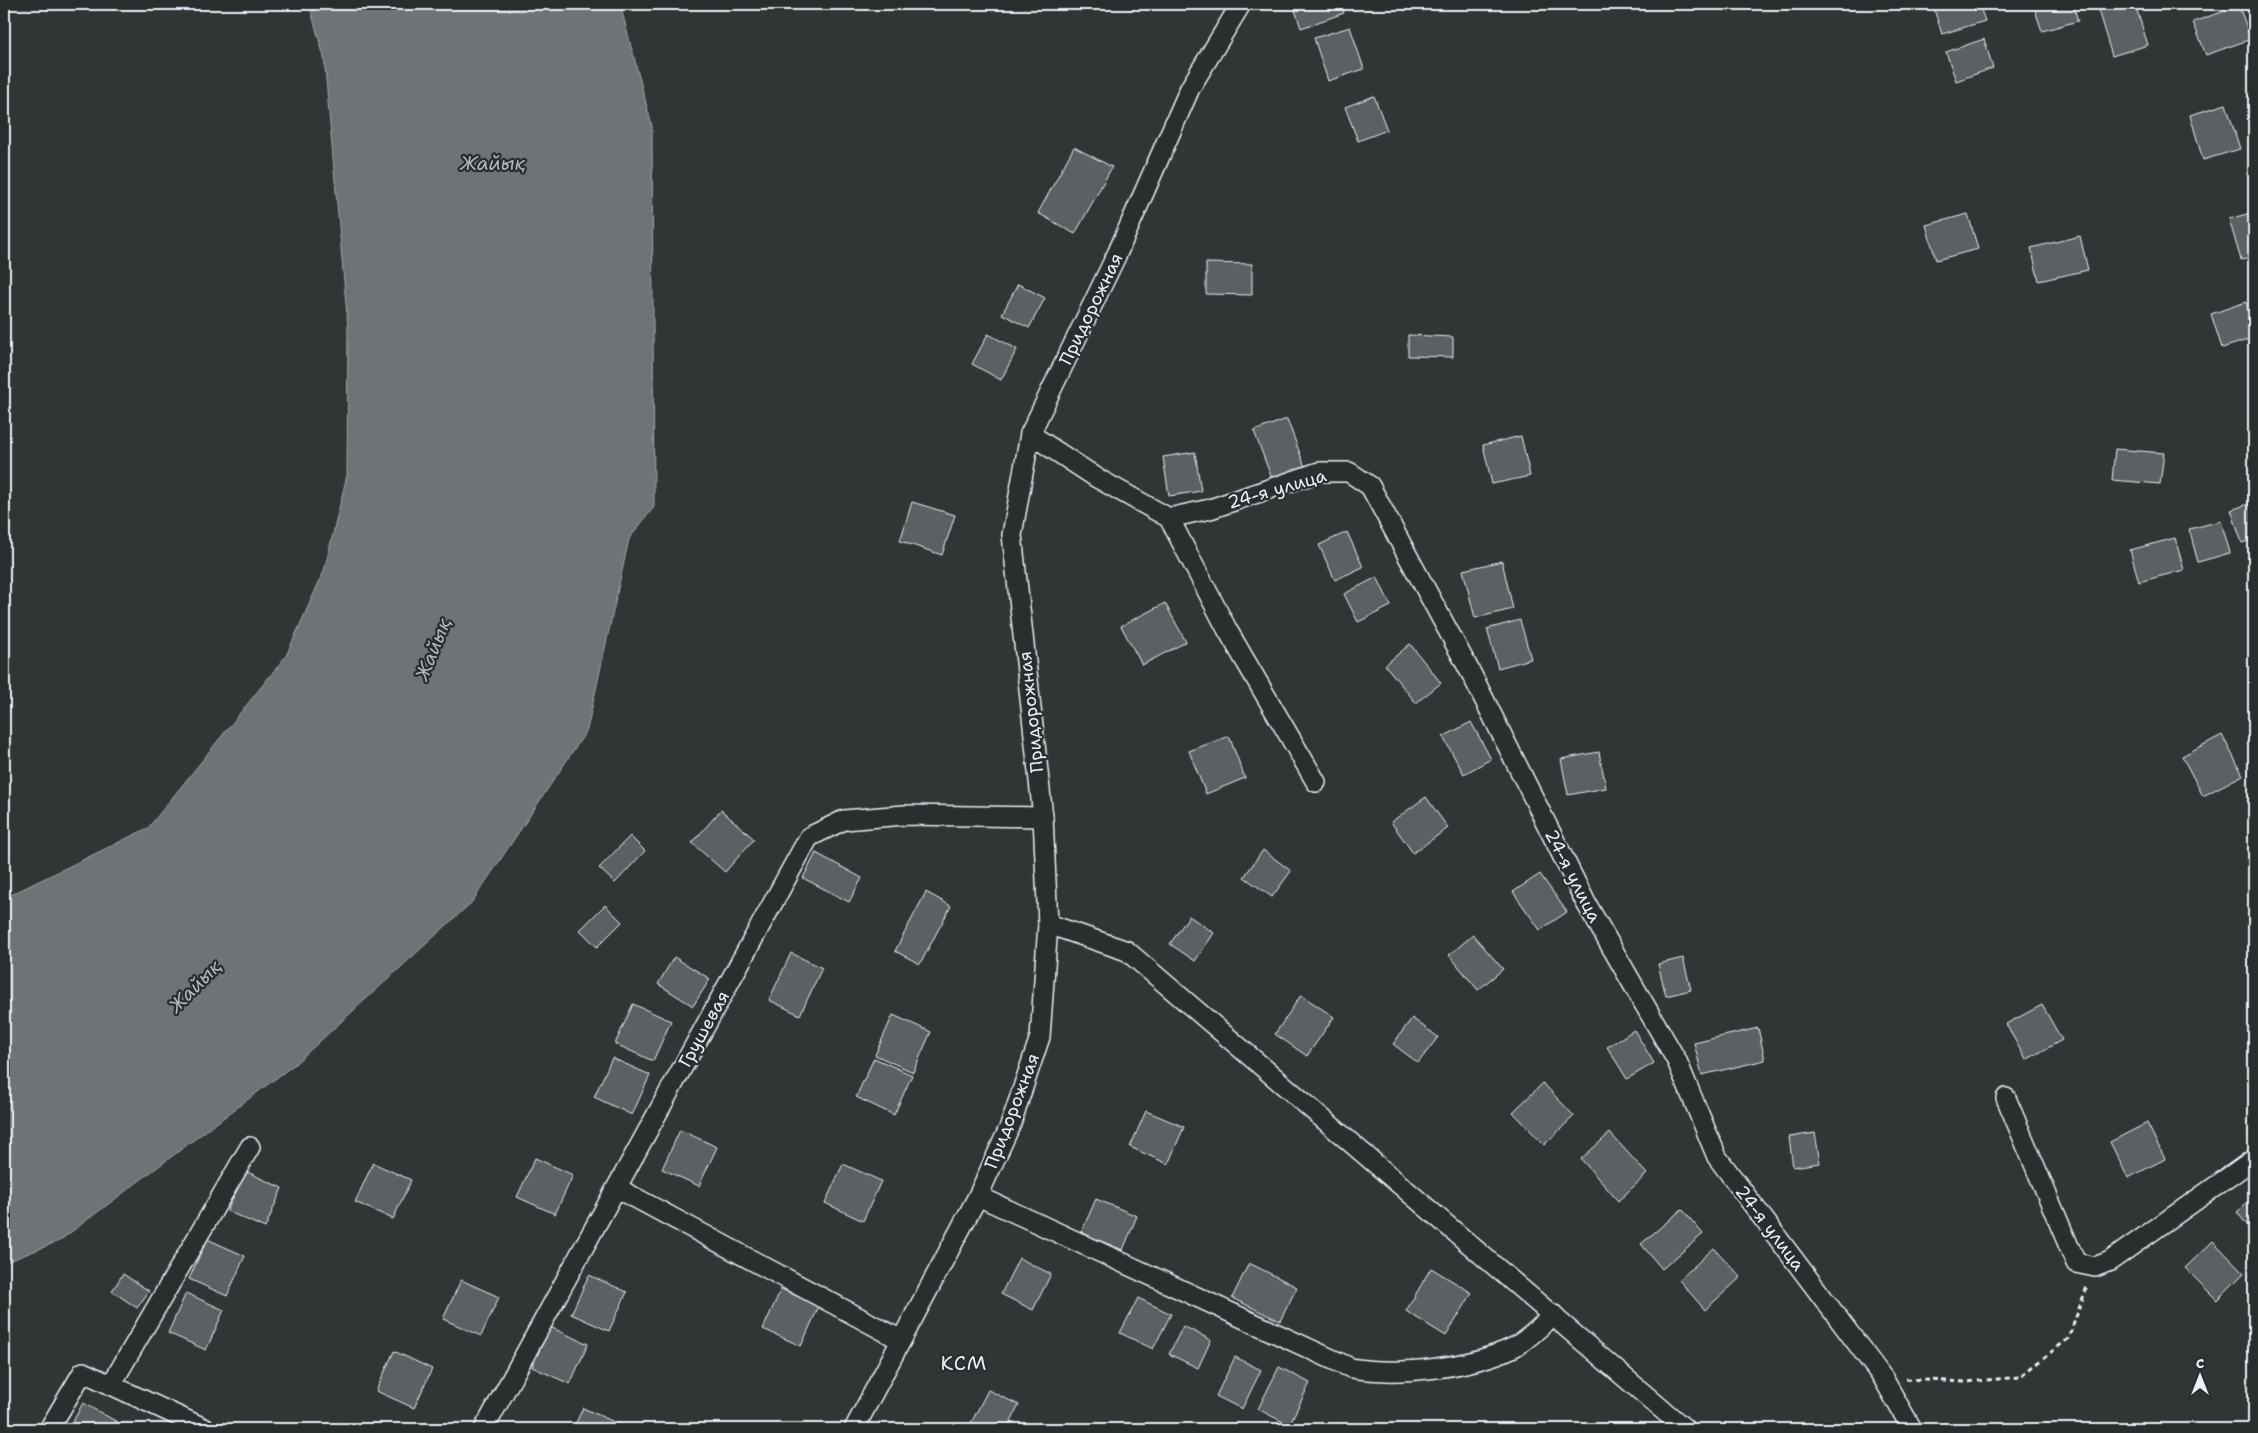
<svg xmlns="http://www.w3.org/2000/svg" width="2258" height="1433" viewBox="0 0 2258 1433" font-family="'Shantell Sans',sans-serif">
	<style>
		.water { fill: #6e7376; stroke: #9fa5aa }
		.building { fill: #5c6063; stroke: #e8f1f8 }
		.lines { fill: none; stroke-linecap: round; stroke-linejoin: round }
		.minor-casing { stroke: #e8f1f8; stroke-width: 22 }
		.path { stroke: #e8f1f8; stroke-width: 3; stroke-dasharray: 5 4; stroke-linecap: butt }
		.minor { stroke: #2a2d2e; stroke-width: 19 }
		.labels { text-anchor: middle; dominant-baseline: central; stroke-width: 4.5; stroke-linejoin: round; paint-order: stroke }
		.street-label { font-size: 18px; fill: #e8f1f8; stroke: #2a2d2e }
		.water-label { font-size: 19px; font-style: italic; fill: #b1b8be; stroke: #2a2d2e }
		.quarter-label { font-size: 20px; letter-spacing: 1px; fill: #e8f1f8; stroke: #2a2d2e }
	</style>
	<rect width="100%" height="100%" fill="#323536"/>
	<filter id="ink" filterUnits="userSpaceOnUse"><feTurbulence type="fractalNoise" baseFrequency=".02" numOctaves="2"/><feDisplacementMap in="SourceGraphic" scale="10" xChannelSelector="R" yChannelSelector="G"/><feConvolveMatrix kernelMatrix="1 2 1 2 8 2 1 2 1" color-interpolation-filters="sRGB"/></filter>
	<g filter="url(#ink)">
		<polygon class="water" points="309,4 620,4 652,126 654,507 629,539 587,730 472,902 295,1064 59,1241 4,1263 4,898 148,828 286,656 324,571 347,475 348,327 324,57"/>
		<g class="building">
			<polygon points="1293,4 1341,4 1344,13 1301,28"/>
			<polygon points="1939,4 1979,4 1985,21 1942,34 1933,6"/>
			<polygon points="2033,4 2073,4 2078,21 2042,31"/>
			<polygon points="2118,4 2135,4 2148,45 2112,56 2098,10"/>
			<polygon points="2239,6 2251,39 2206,55 2193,22"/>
			<polygon points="1350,27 1364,69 1328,81 1314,38"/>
			<polygon points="1984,39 1993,68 1956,81 1946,52"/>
			<polygon points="1374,96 1387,130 1358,141 1345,107"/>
			<polygon points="2226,104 2240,149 2203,160 2190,115"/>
			<polygon points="1074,147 1112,167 1075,234 1038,213"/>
			<polygon points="2254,212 2254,257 2241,260 2229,219"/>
			<polygon points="1968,214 1978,249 1936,260 1926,225"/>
			<polygon points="2080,236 2088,270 2039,281 2031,248"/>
			<polygon points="1206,263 1252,264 1252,295 1206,294"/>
			<polygon points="1018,284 1045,298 1029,328 1002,314"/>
			<polygon points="2246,302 2254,329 2254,338 2222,348 2211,314"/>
			<polygon points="988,334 1017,349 1001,380 972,364"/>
			<polygon points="1408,335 1453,337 1453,357 1408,356"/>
			<polygon points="1287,419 1305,467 1272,479 1254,431"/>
			<polygon points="1521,436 1530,476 1492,484 1483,445"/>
			<polygon points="2115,449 2164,453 2160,484 2112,480"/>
			<polygon points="1195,452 1201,491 1169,496 1163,457"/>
			<polygon points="912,502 955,515 942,555 900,541"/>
			<polygon points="2254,502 2254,539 2242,543 2231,510"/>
			<polygon points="2221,521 2230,553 2198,562 2189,529"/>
			<polygon points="1347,532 1363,567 1335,580 1319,545"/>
			<polygon points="2175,538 2184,570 2139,582 2130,550"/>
			<polygon points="1502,561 1513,609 1475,618 1463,570"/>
			<polygon points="1377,577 1391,606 1358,622 1344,594"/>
			<polygon points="1165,603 1186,642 1142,665 1121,626"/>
			<polygon points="1520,620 1531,659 1498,668 1487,629"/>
			<polygon points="1410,644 1441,683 1416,703 1385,665"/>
			<polygon points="1471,722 1491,759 1464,774 1443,737"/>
			<polygon points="2222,735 2243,775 2203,796 2182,756"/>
			<polygon points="1229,736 1245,778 1206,794 1189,751"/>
			<polygon points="1599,752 1606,788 1568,795 1561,759"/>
			<polygon points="1426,797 1448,828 1413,853 1391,822"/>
			<polygon points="721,810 754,839 725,872 692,843"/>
			<polygon points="630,836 645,851 615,883 599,868"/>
			<polygon points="1263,850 1291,871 1272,897 1244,877"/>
			<polygon points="816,853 862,878 849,902 803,878"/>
			<polygon points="1540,874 1567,912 1540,930 1513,892"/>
			<polygon points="926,892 951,906 920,964 895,951"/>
			<polygon points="605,905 622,922 597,947 580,930"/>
			<polygon points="1189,916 1214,933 1195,961 1170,944"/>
			<polygon points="1473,935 1503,969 1478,990 1449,955"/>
			<polygon points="791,953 822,968 800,1015 769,1000"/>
			<polygon points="674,957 710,979 693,1006 658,984"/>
			<polygon points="1683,958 1691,990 1666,996 1658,964"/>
			<polygon points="1301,995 1334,1017 1307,1056 1275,1034"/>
			<polygon points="633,1004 671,1021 653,1061 615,1044"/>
			<polygon points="2042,1005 2062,1040 2026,1060 2006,1024"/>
			<polygon points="893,1015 931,1032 913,1072 875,1055"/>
			<polygon points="1412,1018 1438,1037 1418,1063 1393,1044"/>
			<polygon points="1758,1028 1765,1060 1702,1075 1694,1043"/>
			<polygon points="1634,1030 1654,1063 1627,1079 1607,1047"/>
			<polygon points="612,1058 650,1075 632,1115 594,1097"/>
			<polygon points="874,1058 912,1075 894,1115 856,1097"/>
			<polygon points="1543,1083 1574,1116 1544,1145 1513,1112"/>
			<polygon points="1146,1111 1184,1127 1168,1164 1130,1147"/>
			<polygon points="2147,1123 2165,1159 2128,1178 2110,1142"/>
			<polygon points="680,1130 717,1147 699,1186 662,1169"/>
			<polygon points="1610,1133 1647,1174 1618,1201 1581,1159"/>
			<polygon points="1815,1133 1820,1163 1793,1167 1789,1137"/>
			<polygon points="535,1158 573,1175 555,1214 517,1197"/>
			<polygon points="373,1163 411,1180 393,1219 355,1202"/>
			<polygon points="843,1164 881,1181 863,1221 825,1203"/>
			<polygon points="245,1171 282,1188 265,1228 227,1211"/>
			<polygon points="2254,1198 2254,1234 2237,1212"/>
			<polygon points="1096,1199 1137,1216 1123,1250 1081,1233"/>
			<polygon points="1682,1209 1703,1234 1662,1269 1641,1244"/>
			<polygon points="207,1239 245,1256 227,1296 189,1279"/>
			<polygon points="2213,1241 2244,1273 2217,1300 2185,1268"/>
			<polygon points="1714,1248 1741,1277 1705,1310 1679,1280"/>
			<polygon points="1019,1258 1051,1274 1033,1310 1001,1294"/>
			<polygon points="1249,1263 1297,1287 1280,1321 1232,1298"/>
			<polygon points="1431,1268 1472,1293 1446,1336 1406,1311"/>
			<polygon points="123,1274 149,1291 137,1308 112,1291"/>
			<polygon points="589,1275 627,1292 609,1331 571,1314"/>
			<polygon points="461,1280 499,1297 481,1336 443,1319"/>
			<polygon points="781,1289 819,1306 801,1346 763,1329"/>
			<polygon points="186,1293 224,1310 206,1350 168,1333"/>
			<polygon points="1138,1298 1171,1314 1153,1349 1120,1333"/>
			<polygon points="1183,1326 1211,1340 1198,1368 1169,1354"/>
			<polygon points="550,1327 588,1344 570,1384 532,1367"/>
			<polygon points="394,1351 432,1369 414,1408 376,1391"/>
			<polygon points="1235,1357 1261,1370 1242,1409 1216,1396"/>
			<polygon points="1279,1367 1310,1383 1289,1425 1258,1409"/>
			<polygon points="988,1390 1019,1405 1007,1429 974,1429 969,1427"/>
			<polygon points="83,1403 130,1429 69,1429"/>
			<polygon points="583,1408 621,1425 619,1429 573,1429"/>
		</g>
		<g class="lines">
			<g class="minor-casing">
				<g id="minor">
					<polyline points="1030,434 1097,478 1169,518 1228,631 1316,782"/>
					<polyline points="1169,518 1210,509 1319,472 1349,472 1370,486 1472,675 1586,903 1677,1061 1717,1157 1883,1378 1912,1429"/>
					<polyline points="1048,924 1127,951 1685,1429"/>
					<polyline points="2006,1098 2076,1263 2095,1267 2110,1261 2254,1159"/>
					<polyline points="617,1188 901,1340"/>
					<path d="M978,1196L1351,1368C1399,1376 1470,1368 1514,1347C1528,1340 1541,1325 1554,1315"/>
					<polyline points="111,1385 250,1147"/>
					<polyline points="49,1429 83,1372 206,1429"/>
					<polyline points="484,1429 809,837 844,820 904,815 1043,817"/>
					<polyline points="854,1429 978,1196 1010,1126 1040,1037 1048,924 1043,817 1012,535 1030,434 1117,254 1190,88 1241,4"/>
				</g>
			</g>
			<polyline class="path" points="1906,1379 1967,1382 2019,1377 2068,1339 2088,1284"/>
			<use href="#minor" class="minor"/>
		</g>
	</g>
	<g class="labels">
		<g class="street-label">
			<text transform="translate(1091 309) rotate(-64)">Придорожная</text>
			<text transform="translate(1277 489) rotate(-16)">24-я улица</text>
			<text transform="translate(1031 712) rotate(-96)">Придорожная</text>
			<text transform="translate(1573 876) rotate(63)">24-я улица</text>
			<text transform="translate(704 1029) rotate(-61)">Грушевая</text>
			<text transform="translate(1012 1111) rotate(-69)">Придорожная</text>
			<text transform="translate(1770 1228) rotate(53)">24-я улица</text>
		</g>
		<g class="water-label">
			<text x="493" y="163">Жайық</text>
			<text transform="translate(433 649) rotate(-68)">Жайық</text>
			<text transform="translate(195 986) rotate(-45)">Жайық</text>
		</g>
		<g class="quarter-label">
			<text x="964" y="1363">КСМ</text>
		</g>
	</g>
	<rect width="2258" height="1433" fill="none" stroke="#2a2d2e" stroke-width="20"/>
	<rect x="10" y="10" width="2238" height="1413" fill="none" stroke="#e8f1f8" stroke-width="2" filter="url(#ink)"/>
	<g transform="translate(2200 1376)" stroke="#2a2d2e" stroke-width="4" paint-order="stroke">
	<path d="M0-4L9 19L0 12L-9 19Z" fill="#e8f1f8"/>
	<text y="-8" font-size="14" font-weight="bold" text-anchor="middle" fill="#e8f1f8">С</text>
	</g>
</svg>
